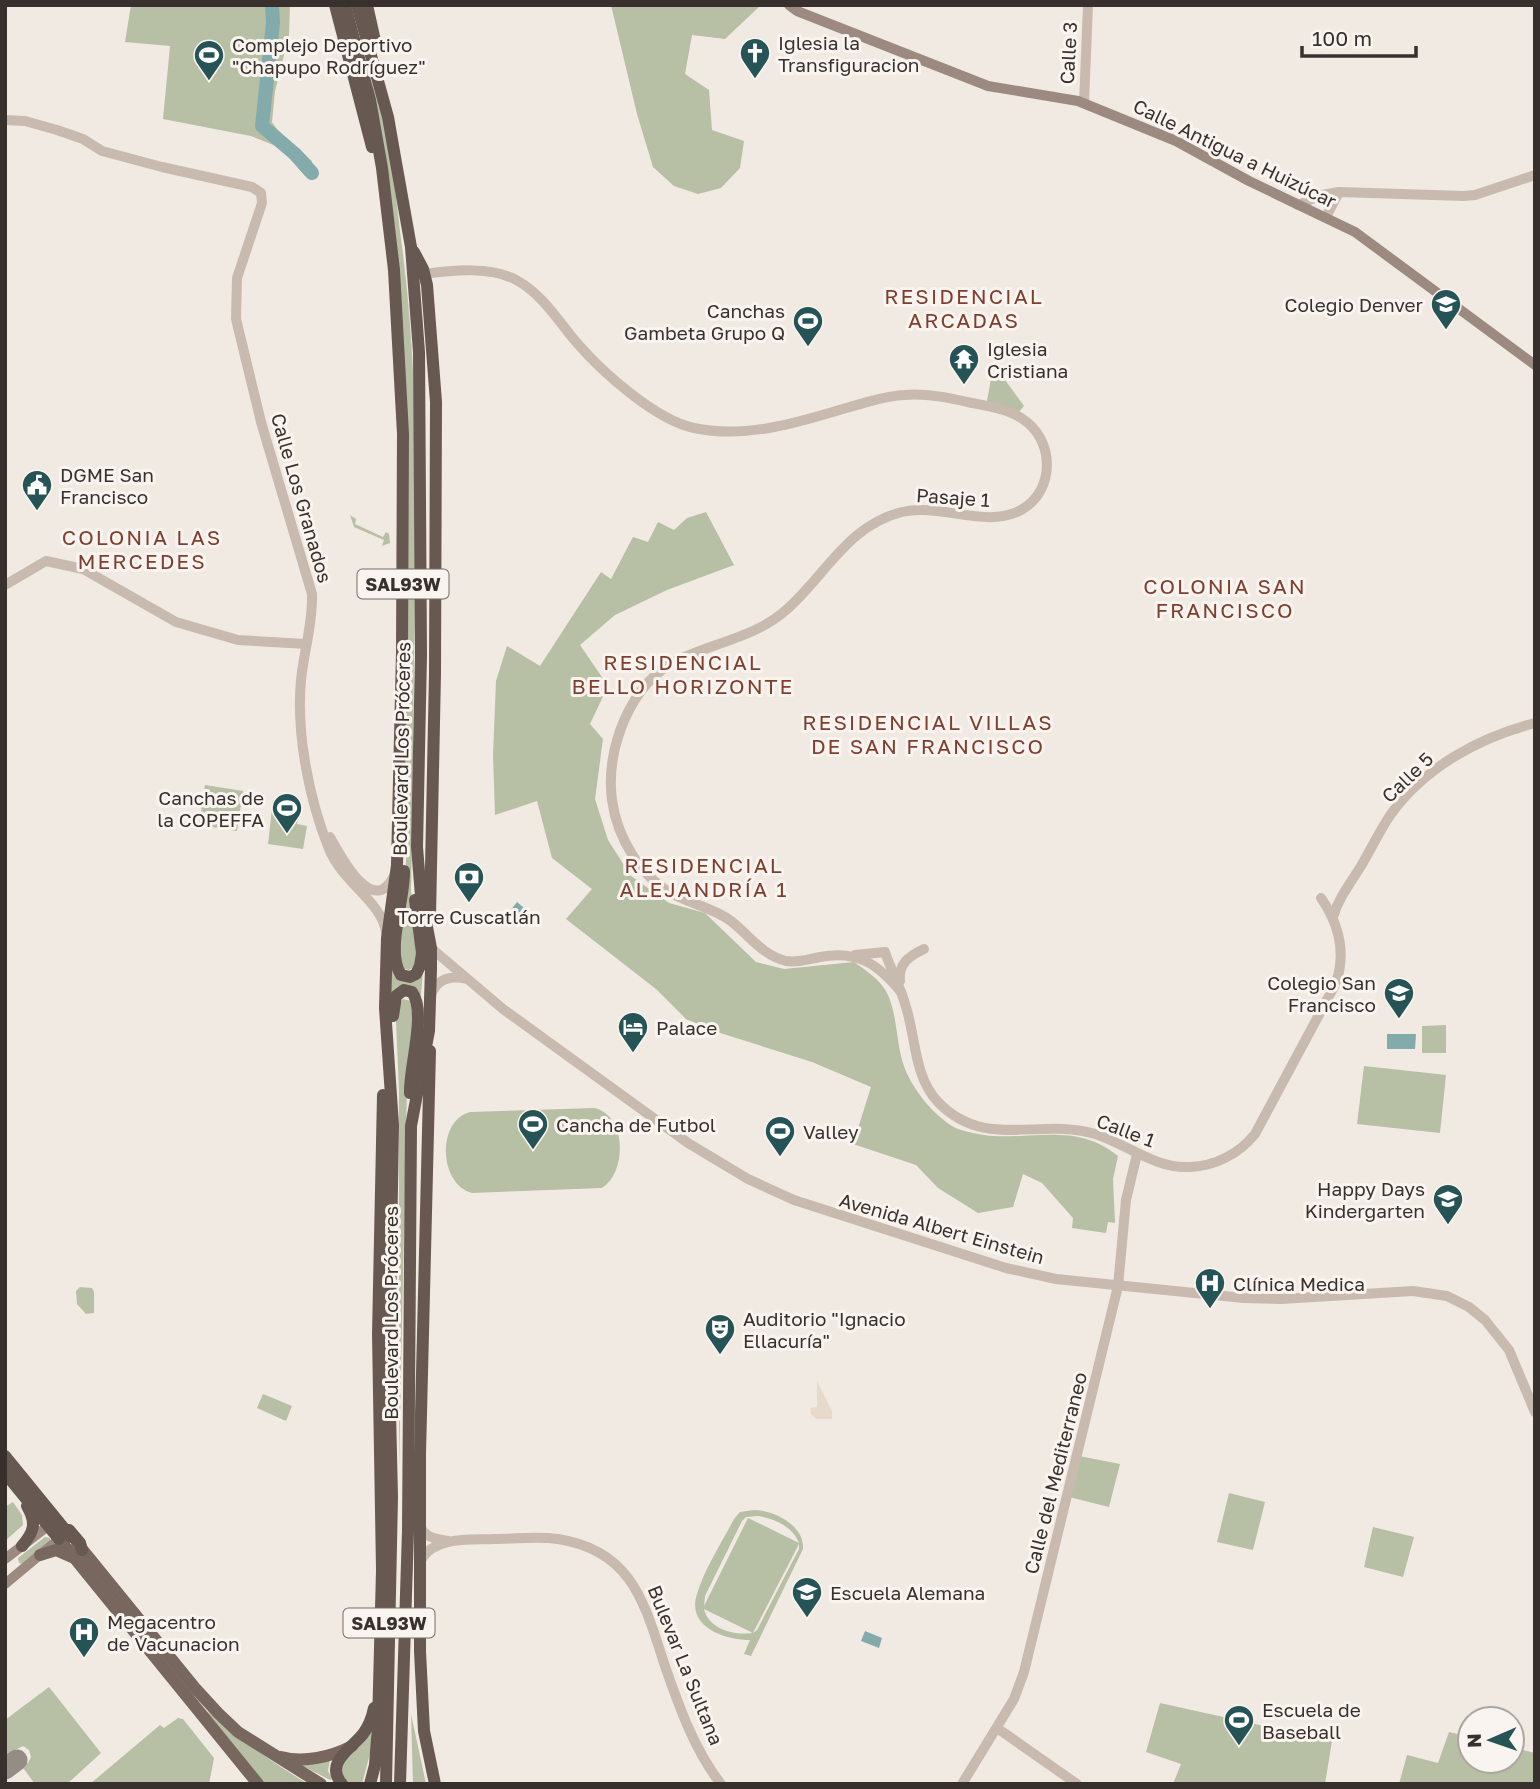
<svg xmlns="http://www.w3.org/2000/svg" width="1540" height="1789" viewBox="0 0 1540 1789" font-family="'Golos Text',sans-serif">
	<style>
		.green { fill: #b7bfa4; fill-rule: evenodd }
		.plaza { fill: #e7dacb }
		.water { fill: #84abac }
		.lines { fill: none; stroke-linecap: round; stroke-linejoin: round }
		.river { stroke: #84abac; stroke-width: 14 }
		.taxiway { stroke: #948d87; stroke-width: 21 }
		.tertiary { stroke: #c9baaf; stroke-width: 10 }
		.secondary { stroke: #9c8a81; stroke-width: 10 }
		.primary { stroke: #78675f; stroke-width: 12 }
		.trunk { stroke: #685852; stroke-width: 12 }
		.labels { text-anchor: middle; dominant-baseline: central; stroke-width: 6; stroke-linejoin: round; paint-order: stroke }
		.shield { fill: #f9f4ef; stroke: #726b66; stroke-width: 2 }
		.shield-label { font-size: 18px; font-weight: bold; fill: #38302c }
		.poi-label { font-size: 19px; fill: #38302c; stroke: #f9f4ef; text-anchor: start }
		.street-label { font-size: 19px; fill: #38302c; stroke: #f9f4ef }
		.neighbourhood-label { font-size: 21px; letter-spacing: 2px; fill: #7f3f2e; stroke: #f9f4ef }
	</style>
	<rect width="100%" height="100%" fill="#f1eae2"/>
	<g class="green">
		<polygon points="131,5 290,5 289,35 275,91 272,122 277,129 312,161 305,176 281,148 251,136 163,119 170,46 125,42"/>
		<polygon points="611,5 761,5 725,39 692,35 685,74 709,90 712,130 744,141 740,168 721,188 698,194 674,186 653,167 637,114"/>
		<path d="M372,83C390,132 395,188 401,239C420,379 417,522 414,663C413,739 413,815 411,891L417,937L415,966L409,970L404,969L398,963L407,848L405,727L407,433Z"/>
		<polygon points="992,373 1002,376 1024,406 1017,414 987,401"/>
		<path d="M706,512L734,565L667,590L615,615L580,645L608,686L590,724L603,739L595,799L608,840L631,876L669,903L705,913L756,962L784,969L854,962C867,971 882,981 888,995C898,1018 896,1046 905,1069C914,1091 932,1113 952,1126C958,1130 966,1131 973,1133C1022,1145 1072,1118 1118,1156L1113,1179L1115,1223L1108,1222L1106,1233L1072,1228L1073,1218L1042,1183L1023,1174L1013,1207L978,1213L938,1188L916,1165L853,1144L871,1087L812,1062L714,1031L686,1019L656,989L566,919L592,889L552,858L537,801L495,815L493,755L496,681L507,646L540,666L601,572L611,579L633,537L648,542L658,522L674,530L687,518Z"/>
		<polygon points="350,515 356,519 355,524 383,537 386,532 389,534 390,543 382,546 384,540 354,527"/>
		<polygon points="205,785 243,791 237,831 199,825"/>
		<polygon points="273,800 301,803 297,824 307,826 303,849 268,844"/>
		<polygon points="391,969 396,978 423,971 421,995 417,990 391,996"/>
		<polygon points="403,999 411,1001 414,1011 407,1087 399,1469 399,1090 396,1022 396,1010"/>
		<polygon points="1446,1025 1446,1053 1422,1053 1422,1026"/>
		<polygon points="1364,1066 1446,1075 1440,1133 1357,1124"/>
		<path d="M594,1108C627,1115 627,1172 602,1188L472,1193C439,1185 436,1121 470,1112Z"/>
		<polygon points="80,1287 92,1288 94,1292 94,1313 86,1314 77,1304 76,1291"/>
		<polygon points="263,1394 292,1406 286,1421 257,1408"/>
		<polygon points="1079,1456 1120,1464 1109,1507 1069,1497"/>
		<polygon points="1229,1493 1265,1502 1253,1550 1217,1542"/>
		<polygon points="13,1502 22,1515 23,1525 5,1541 5,1507"/>
		<path d="M754,1510C774,1510 805,1526 803,1549L751,1656L744,1654L750,1640C725,1640 686,1627 697,1594C704,1570 722,1542 734,1519L740,1512ZM758,1516C774,1518 793,1527 799,1543L748,1518L704,1606L705,1596L742,1521L746,1517ZM799,1544V1549L757,1630L753,1633ZM704,1609L751,1632L752,1633C733,1636 708,1628 704,1609Z"/>
		<polygon points="1373,1527 1414,1537 1403,1577 1364,1567"/>
		<polygon points="45,1537 50,1538 50,1542 22,1564 19,1563 18,1558"/>
		<polygon points="49,1687 101,1753 67,1784 35,1784 21,1765 28,1763 31,1757 29,1750 23,1746 15,1750 13,1758 5,1764 5,1720"/>
		<path d="M193,1699C229,1731 266,1759 308,1784H260Z"/>
		<polygon points="1160,1703 1332,1741 1325,1784 1173,1784 1181,1764 1146,1752"/>
		<polygon points="411,1714 426,1784 413,1784"/>
		<polygon points="178,1718 183,1719 214,1758 209,1784 90,1784 160,1725 164,1728"/>
		<polygon points="371,1728 371,1750 362,1784 347,1784 341,1778 342,1759"/>
		<polygon points="1449,1732 1470,1737 1470,1761 1512,1761 1512,1747 1535,1753 1535,1784 1399,1784 1407,1755 1438,1763"/>
		<polygon points="330,1759 328,1771 332,1779 330,1780 303,1766 300,1762"/>
	</g>
	<polygon class="plaza" points="817,1381 832,1411 832,1419 816,1419 811,1414 810,1408 817,1407"/>
	<g class="water">
		<polygon points="517,902 535,917 528,926 510,911"/>
		<polygon points="1387,1034 1416,1034 1415,1049 1387,1049"/>
		<polygon points="865,1631 882,1638 879,1648 861,1641"/>
	</g>
	<g class="lines">
		<polyline class="river" points="272,5 273,23 262,126 295,154 312,173"/>
		<polyline class="taxiway" points="5,1769 17,1760"/>
		<g class="tertiary">
			<polyline points="1084,103 1088,5"/>
			<path d="M5,120L25,121L57,130L83,139L102,151L162,167L252,187L261,193L262,203L237,278L236,319L261,422L312,594C313,623 304,651 301,680C296,733 309,799 329,849C342,882 382,902 386,932"/>
			<polyline points="1298,205 1322,195 1339,192 1464,196 1475,195 1535,175"/>
			<polyline points="1326,217 1339,192"/>
			<path d="M425,274C453,270 493,266 518,281C543,295 559,322 577,343C603,373 656,420 694,428C744,439 797,423 846,408C865,403 884,396 904,395C927,393 950,398 972,403C988,406 1007,409 1021,418C1055,438 1056,491 1021,510C987,529 940,503 902,512C848,525 825,576 786,610C756,637 713,643 678,660C630,683 605,750 612,800C617,838 642,880 677,896C695,905 715,909 731,921C750,936 762,955 786,961C798,963 809,959 820,957C858,950 878,964 901,992"/>
			<polyline points="5,585 46,561 83,569 176,622 238,640 306,644"/>
			<path d="M330,837C340,855 373,919 394,876"/>
			<path d="M1333,917C1339,897 1350,884 1361,866C1371,849 1380,830 1391,814C1425,767 1480,737 1535,723"/>
			<polyline points="431,948 503,1009 688,1143 748,1179 794,1200 1006,1268 1056,1279 1244,1298 1281,1299 1413,1291 1447,1296 1469,1307 1485,1320 1509,1350 1535,1412"/>
			<path d="M855,955L885,952C891,970 901,988 906,1007C916,1038 914,1077 938,1102C985,1151 1040,1117 1095,1134C1127,1144 1155,1169 1190,1167C1215,1166 1239,1154 1255,1134L1336,983C1346,953 1339,924 1321,898"/>
			<path d="M900,981C898,964 909,956 924,949"/>
			<path d="M431,995C437,978 451,975 467,979"/>
			<path d="M421,1528C426,1538 437,1539 448,1541"/>
			<path d="M421,1560C434,1536 471,1540 494,1539C516,1539 537,1536 558,1539C635,1551 645,1607 666,1669C680,1709 695,1751 721,1784"/>
			<polyline points="997,1728 1077,1784"/>
			<polyline points="962,1784 1014,1699 1024,1672 1118,1286 1126,1200 1137,1154"/>
		</g>
		<g class="secondary">
			<polyline points="789,5 797,11 988,86 1078,101 1176,141 1249,181 1355,232 1535,365"/>
			<polyline points="5,1559 53,1522"/>
			<polyline points="5,1584 65,1534"/>
		</g>
		<g class="primary">
			<polyline points="59,1539 258,1784"/>
			<polyline points="77,1543 195,1688 218,1713 238,1732 321,1784"/>
			<polyline points="40,1555 56,1550 72,1557"/>
			<path d="M281,1757C304,1763 331,1757 352,1746"/>
		</g>
		<g class="trunk">
			<polyline points="335,5 372,147"/>
			<polyline points="345,5 370,100 382,168 394,270 403,434 402,652 397,865 387,938 385,1008 393,1125 389,1370 392,1497 386,1784"/>
			<polyline points="357,5 388,117 395,157 411,247 419,352 421,655 417,847 421,896 431,948 431,969 429,1031 411,1126 408,1531 400,1784"/>
			<polyline points="367,5 375,41"/>
			<polyline points="414,252 423,269 427,285 436,402 435,674 430,916"/>
			<path d="M404,871C405,899 385,952 401,975L410,977L416,974L420,966L422,953L415,900"/>
			<path d="M393,1016L396,996L404,990L412,992C427,1012 409,1067 410,1093"/>
			<polyline points="430,1051 420,1454 420,1651 424,1731 435,1784"/>
			<polyline points="5,1456 71,1537"/>
			<polyline points="5,1473 59,1539"/>
			<polyline points="69,1530 80,1543 82,1550"/>
			<path d="M22,1546C34,1532 37,1523 27,1506"/>
			<path d="M342,1784C324,1763 351,1749 363,1734C369,1726 372,1718 374,1708"/>
			<polyline points="370,1784 375,1765 378,1726 382,1570 378,1334 383,1095"/>
		</g>
	</g>
	<defs>
		<g id="church-pin" transform="scale(1.575)"><path d="M0 17L-7.5 6A9.5 9.5 0 1 1 7.5 6Z" fill="#265456" stroke="#f9f4ef"/><path d="M-1.2-6h2.4v3.5h3.3v2.4h-3.3V6h-2.4V-.1h-3.3v-2.4h3.3Z" fill="#fff"/></g>
		<g id="stadium-pin" transform="scale(1.575)"><path d="M0 17L-7.5 6A9.5 9.5 0 1 1 7.5 6Z" fill="#265456" stroke="#f9f4ef"/><path d="M0-5a6.5 5 0 1 0 0 10a6.5 5 0 1 0 0-10ZM-3.5-1.8h7v3.6h-7Z" fill="#fff"/></g>
		<g id="school-pin" transform="scale(1.575)"><path d="M0 17L-7.5 6A9.5 9.5 0 1 1 7.5 6Z" fill="#265456" stroke="#f9f4ef"/><path d="M0-5L7-2L0 1L-7-2ZM-4 1L0 2.5L4 1V4Q0 6-4 4Z" fill="#fff"/></g>
		<g id="temple-pin" transform="scale(1.575)"><path d="M0 17L-7.5 6A9.5 9.5 0 1 1 7.5 6Z" fill="#265456" stroke="#f9f4ef"/><path d="M0-6L5-2H3V0L6.5 2.5H4V6H1.5V3h-3V6H-4V2.5H-6.5L-3 0V-2H-5Z" fill="#fff"/></g>
		<g id="civic-pin" transform="scale(1.575)"><path d="M0 17L-7.5 6A9.5 9.5 0 1 1 7.5 6Z" fill="#265456" stroke="#f9f4ef"/><path d="M-.6-6.5H3V-4.5H.6V-3L4-1V1h2V6H-6V1h2V-1L-.6-3ZM-1.2 2.5V6h2.4V2.5Z" fill="#fff"/></g>
		<g id="bank-pin" transform="scale(1.575)"><path d="M0 17L-7.5 6A9.5 9.5 0 1 1 7.5 6Z" fill="#265456" stroke="#f9f4ef"/><path d="M-6-4H6V4H-6ZM0-2.3a2.3 2.3 0 1 0 0 4.6a2.3 2.3 0 1 0 0-4.6Z" fill="#fff"/></g>
		<g id="hotel-pin" transform="scale(1.575)"><path d="M0 17L-7.5 6A9.5 9.5 0 1 1 7.5 6Z" fill="#265456" stroke="#f9f4ef"/><path d="M-6-4.5h1.5V1H6V5H4.5V3h-9V5H-6ZM-4 0a1.8 1.8 0 1 1 3.6 0ZM.5 0V-2.5h3Q6-2.5 6 0Z" fill="#fff"/></g>
		<g id="hospital-pin" transform="scale(1.575)"><path d="M0 17L-7.5 6A9.5 9.5 0 1 1 7.5 6Z" fill="#265456" stroke="#f9f4ef"/><path d="M-5-5h3v3.5h4V-5h3V5h-3V1.5h-4V5h-3Z" fill="#fff"/></g>
		<g id="theatre-pin" transform="scale(1.575)"><path d="M0 17L-7.5 6A9.5 9.5 0 1 1 7.5 6Z" fill="#265456" stroke="#f9f4ef"/><path d="M-5-5.5Q0-4 5-5.5V0Q5 5 0 6Q-5 5-5 0ZM-3.3-2.5H-1v1.5H-3.3ZM1-2.5H3.3v1.5H1ZM-2.8 1Q0 5.5 2.8 1Z" fill="#fff"/></g>
		<g id="university-pin" transform="scale(1.575)"><path d="M0 17L-7.5 6A9.5 9.5 0 1 1 7.5 6Z" fill="#265456" stroke="#f9f4ef"/><path d="M0-5L7-2L0 1L-7-2ZM-4 1L0 2.5L4 1V4Q0 6-4 4Z" fill="#fff"/></g>
	</defs>
	<g fill-rule="evenodd">
		<use href="#church-pin" x="755" y="53"/>
		<use href="#stadium-pin" x="209" y="55"/>
		<use href="#school-pin" x="1446" y="304"/>
		<use href="#stadium-pin" x="808" y="321"/>
		<use href="#temple-pin" x="964" y="359"/>
		<use href="#civic-pin" x="37" y="485"/>
		<use href="#stadium-pin" x="287" y="808"/>
		<use href="#bank-pin" x="469" y="877"/>
		<use href="#school-pin" x="1399" y="993"/>
		<use href="#hotel-pin" x="633" y="1027"/>
		<use href="#stadium-pin" x="533" y="1124"/>
		<use href="#stadium-pin" x="780" y="1131"/>
		<use href="#school-pin" x="1448" y="1199"/>
		<use href="#hospital-pin" x="1210" y="1283"/>
		<use href="#theatre-pin" x="720" y="1329"/>
		<use href="#university-pin" x="807" y="1592"/>
		<use href="#hospital-pin" x="84" y="1632"/>
		<use href="#stadium-pin" x="1239" y="1720"/>
	</g>
	<g class="labels">
		<g class="shield">
			<rect x="357.5" y="569.5" width="91" height="29" rx="5"/>
			<rect x="343.5" y="1608.5" width="91" height="29" rx="5"/>
		</g>
		<g class="shield-label">
			<text x="403" y="584">SAL93W</text>
			<text x="389" y="1623">SAL93W</text>
		</g>
		<g class="poi-label">
			<text x="778" y="42">Iglesia la<tspan x="778" dy="22">Transfiguracion</tspan></text>
			<text x="232" y="44">Complejo Deportivo<tspan x="232" dy="22">"Chapupo Rodríguez"</tspan></text>
			<text x="1423" y="304" text-anchor="end">Colegio Denver</text>
			<text x="785" y="310" text-anchor="end">Canchas<tspan x="785" dy="22">Gambeta Grupo Q</tspan></text>
			<text x="987" y="348">Iglesia<tspan x="987" dy="22">Cristiana</tspan></text>
			<text x="60" y="474">DGME San<tspan x="60" dy="22">Francisco</tspan></text>
			<text x="264" y="797" text-anchor="end">Canchas de<tspan x="264" dy="22">la COPEFFA</tspan></text>
			<text x="469" y="916" text-anchor="middle">Torre Cuscatlán</text>
			<text x="1376" y="982" text-anchor="end">Colegio San<tspan x="1376" dy="22">Francisco</tspan></text>
			<text x="656" y="1027">Palace</text>
			<text x="556" y="1124">Cancha de Futbol</text>
			<text x="803" y="1131">Valley</text>
			<text x="1425" y="1188" text-anchor="end">Happy Days<tspan x="1425" dy="22">Kindergarten</tspan></text>
			<text x="1233" y="1283">Clínica Medica</text>
			<text x="743" y="1318">Auditorio "Ignacio<tspan x="743" dy="22">Ellacuría"</tspan></text>
			<text x="830" y="1592">Escuela Alemana</text>
			<text x="107" y="1621">Megacentro<tspan x="107" dy="22">de Vacunacion</tspan></text>
			<text x="1262" y="1709">Escuela de<tspan x="1262" dy="22">Baseball</tspan></text>
		</g>
		<g class="street-label">
			<text transform="translate(1068 53) rotate(-87)">Calle 3</text>
			<text transform="translate(1235 153) rotate(26)">Calle Antigua a Huizúcar</text>
			<text transform="translate(953 497) rotate(4)">Pasaje 1</text>
			<text transform="translate(302 498) rotate(74)">Calle Los Granados</text>
			<text transform="translate(401 749) rotate(-89)">Boulevard Los Próceres</text>
			<text transform="translate(1407 777) rotate(-44)">Calle 5</text>
			<text transform="translate(1126 1130) rotate(21)">Calle 1</text>
			<text transform="translate(942 1228) rotate(16)">Avenida Albert Einstein</text>
			<text transform="translate(390 1313) rotate(-90)">Boulevard Los Próceres</text>
			<text transform="translate(1055 1473) rotate(-76)">Calle del Mediterraneo</text>
			<text transform="translate(686 1665) rotate(68)">Bulevar La Sultana</text>
		</g>
		<g class="neighbourhood-label">
			<text x="964" y="296">RESIDENCIAL<tspan x="964" dy="24">ARCADAS</tspan></text>
			<text x="142" y="537">COLONIA LAS<tspan x="142" dy="24">MERCEDES</tspan></text>
			<text x="1225" y="586">COLONIA SAN<tspan x="1225" dy="24">FRANCISCO</tspan></text>
			<text x="683" y="662">RESIDENCIAL<tspan x="683" dy="24">BELLO HORIZONTE</tspan></text>
			<text x="928" y="722">RESIDENCIAL VILLAS<tspan x="928" dy="24">DE SAN FRANCISCO</tspan></text>
			<text x="704" y="865">RESIDENCIAL<tspan x="704" dy="24">ALEJANDRÍA 1</tspan></text>
		</g>
	</g>
	<rect width="1540" height="1789" fill="none" stroke="#38302c" stroke-width="14"/>
	<g transform="translate(1491 1740) rotate(268)"><circle r="33" fill="#f9f4ef" stroke="#aca6a1" stroke-width="2"/>
	<path d="M0-5L12 26L0 18L-12 26Z" fill="#265456"/>
	<text y="-10" font-size="19" font-weight="bold" text-anchor="middle" fill="#38302c">N</text>
	</g>
	<path d="M1302 46v10h114v-10" fill="none" stroke="#38302c" stroke-width="3.5"/>
	<text x="1312" y="46" font-size="21" fill="#38302c" stroke="#f9f4ef" stroke-width="5" paint-order="stroke">100 m</text>
</svg>
